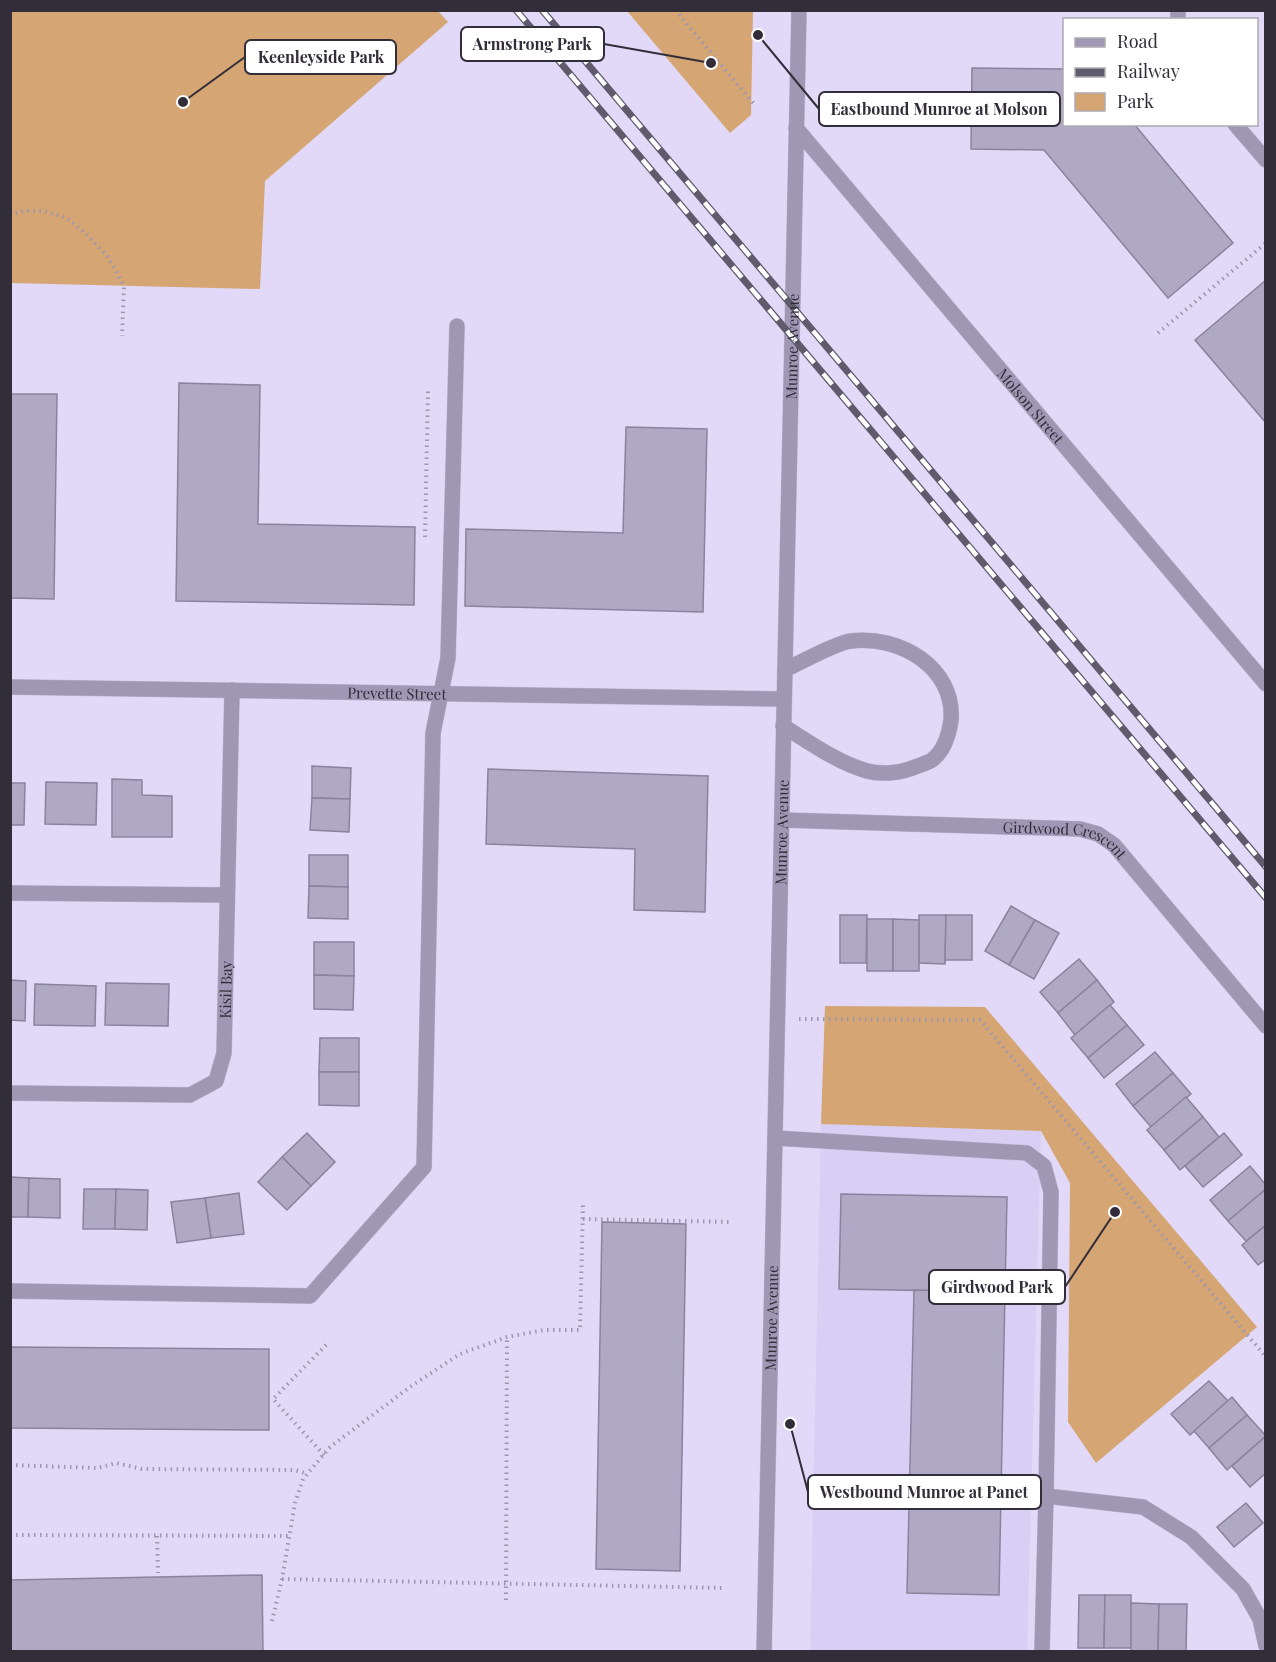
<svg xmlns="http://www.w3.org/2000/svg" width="1276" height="1662" viewBox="0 0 1276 1662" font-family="'Playfair Display',serif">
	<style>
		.built { fill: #d9cff4 }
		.green { fill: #d5a574 }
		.building { fill: #b0a9c5; stroke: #8a839e; stroke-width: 1.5 }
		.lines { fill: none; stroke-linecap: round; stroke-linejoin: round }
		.minor-casing { stroke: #beb7d1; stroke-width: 16 }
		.path { stroke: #9d97ae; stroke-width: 4; stroke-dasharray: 1.5 4.5; stroke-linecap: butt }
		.minor { stroke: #9f97b4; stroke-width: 15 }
		.rail-casing { stroke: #5f5b6c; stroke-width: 7 }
		.rail { stroke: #fff; stroke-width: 4.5; stroke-dasharray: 14; stroke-linecap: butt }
		.labels { text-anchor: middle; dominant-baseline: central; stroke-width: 5; stroke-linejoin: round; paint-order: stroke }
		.street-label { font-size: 15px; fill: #312e3a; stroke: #fff }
		.leader { fill: none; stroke: #312e3a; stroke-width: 2 }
		.callout-dot { fill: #312e3a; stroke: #fff; stroke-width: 2 }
		.callout { fill: #fff; stroke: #312e3a; stroke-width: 2 }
		.callout-label { font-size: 16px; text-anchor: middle; font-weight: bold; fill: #312e3a }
	</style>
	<rect width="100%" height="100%" fill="#e1d9f7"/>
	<polygon class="built" points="821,1124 1041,1131 1027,1651 810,1652"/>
	<g class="green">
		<polygon points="438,11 448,22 265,181 260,289 11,283 11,11"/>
		<polygon points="627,11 753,11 751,115 730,133"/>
		<polygon points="825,1006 985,1007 1257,1327 1096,1463 1068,1422 1070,1183 1041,1131 821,1124"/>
	</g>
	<g class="building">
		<polygon points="972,68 1064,69 1064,124 1134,124 1233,243 1168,298 1044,150 971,149"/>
		<polygon points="1266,280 1266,423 1195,340"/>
		<polygon points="179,383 260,385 258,524 415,527 414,605 176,601"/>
		<polygon points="10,394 57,394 54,599 10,598"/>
		<polygon points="626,427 707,429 703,612 465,606 466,529 623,533"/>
		<polygon points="312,766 351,768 350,799 312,798"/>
		<polygon points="488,769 708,776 705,912 634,910 635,849 486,844"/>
		<polygon points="112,779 142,780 142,795 172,796 172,837 112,837"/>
		<polygon points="46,782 97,783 96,825 45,824"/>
		<polygon points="10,783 25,783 24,825 10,825"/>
		<polygon points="312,798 350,799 349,832 310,830"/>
		<polygon points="309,855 348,855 348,887 309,886"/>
		<polygon points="309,886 348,887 348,919 308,918"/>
		<polygon points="1011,906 1035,920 1009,965 985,951"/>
		<polygon points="840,915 867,915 866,963 840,963"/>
		<polygon points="919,915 946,915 945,964 919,963"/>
		<polygon points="946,915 972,915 972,960 945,960"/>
		<rect x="867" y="919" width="26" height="52"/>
		<polygon points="893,919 919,920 919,971 893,971"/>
		<polygon points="1035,920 1059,933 1034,979 1009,965"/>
		<polygon points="314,942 354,942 354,976 314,975"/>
		<polygon points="1079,959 1097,980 1058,1013 1040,992"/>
		<polygon points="314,975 354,976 353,1010 314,1009"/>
		<polygon points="10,980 26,981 25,1021 10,1020"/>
		<polygon points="1097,980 1114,1002 1075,1035 1058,1013"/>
		<polygon points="106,983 169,984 168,1026 105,1025"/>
		<polygon points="35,984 96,986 95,1026 34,1025"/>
		<polygon points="1110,1005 1127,1025 1088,1058 1071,1038"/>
		<polygon points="1127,1025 1144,1045 1104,1078 1088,1058"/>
		<polygon points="320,1038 359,1038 359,1072 319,1072"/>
		<polygon points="1155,1052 1173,1073 1133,1106 1116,1084"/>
		<polygon points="319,1072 359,1072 359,1106 319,1105"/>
		<polygon points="1173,1073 1191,1094 1151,1127 1133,1106"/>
		<polygon points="1186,1097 1203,1117 1164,1150 1147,1130"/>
		<polygon points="1203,1117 1219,1137 1180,1170 1164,1150"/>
		<polygon points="307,1133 335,1162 311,1186 282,1157"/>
		<polygon points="1224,1133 1242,1155 1203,1187 1185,1166"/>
		<polygon points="282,1157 311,1186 287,1210 258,1182"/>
		<polygon points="1250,1166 1266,1185 1266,1189 1228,1221 1210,1200"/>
		<polygon points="10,1177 29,1178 28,1217 10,1217"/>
		<polygon points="29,1178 60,1179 60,1218 28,1217"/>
		<polygon points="84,1189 116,1189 115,1229 83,1229"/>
		<polygon points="116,1189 148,1190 147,1230 115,1229"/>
		<polygon points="1266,1189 1266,1225 1246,1241 1228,1221"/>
		<polygon points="239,1193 244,1234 211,1238 205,1198"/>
		<polygon points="841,1194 1007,1197 1005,1292 839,1289"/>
		<polygon points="205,1198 211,1238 177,1243 171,1202"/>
		<polygon points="602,1222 686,1224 680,1571 596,1569"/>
		<polygon points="1266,1225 1266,1259 1258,1265 1242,1245"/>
		<polygon points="914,1290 1005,1292 999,1595 907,1593"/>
		<polygon points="10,1347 269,1349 269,1430 10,1428"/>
		<polygon points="1209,1381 1228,1401 1190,1435 1171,1414"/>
		<polygon points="1232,1397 1247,1415 1209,1448 1194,1431"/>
		<polygon points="1247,1415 1266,1436 1227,1470 1209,1448"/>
		<polygon points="1266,1436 1266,1473 1250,1487 1232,1466"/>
		<polygon points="1246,1503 1263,1523 1234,1547 1217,1527"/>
		<polygon points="262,1575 263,1652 10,1652 10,1580"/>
		<polygon points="1079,1595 1105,1595 1104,1648 1078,1648"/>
		<polygon points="1105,1595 1131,1595 1131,1648 1104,1648"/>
		<polygon points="1131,1603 1159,1604 1158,1652 1131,1652"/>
		<polygon points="1159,1604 1187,1604 1186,1652 1158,1652"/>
	</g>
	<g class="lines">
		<g class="minor-casing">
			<g id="minor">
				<polyline points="1178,10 1178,20"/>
				<polyline points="1235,124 1266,160"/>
				<path id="s1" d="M796,128L1266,684"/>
				<path id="s2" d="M10,687L784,699"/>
				<path d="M783,726C809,742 836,762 867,771C882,775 901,773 915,767C920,765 927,763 932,760C944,751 949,734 951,720C955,667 899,635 851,641C838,642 799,663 785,670"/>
				<path id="s3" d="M782,820L1080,829L1098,834L1114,845L1266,1026"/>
				<polyline points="10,893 227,895"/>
				<path id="s4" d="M10,1093L190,1095L216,1081L224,1053L232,690"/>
				<polyline points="775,1138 1027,1153 1044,1166 1051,1192 1046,1496 1042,1652"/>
				<polyline points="10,1291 310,1296 424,1167 433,733 448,658 457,326"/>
				<polyline points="1046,1496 1143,1507 1191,1537 1243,1589 1260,1619 1266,1646"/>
				<path id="s5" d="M764,1652L799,10"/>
			</g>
		</g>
		<g class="path">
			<polyline points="675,10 754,104"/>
			<polyline points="10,215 23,211 44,211 67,218 86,234 108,257 124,286 122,336"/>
			<polyline points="1158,333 1266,243"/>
			<polyline points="425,537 428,390"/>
			<polyline points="799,1019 980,1020 1266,1357"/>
			<polyline points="583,1219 732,1222"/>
			<polyline points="324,1455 273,1399 328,1343"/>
			<polyline points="10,1465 97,1468 116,1463 142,1469 295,1470 307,1474"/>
			<polyline points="10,1535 290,1536"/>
			<polyline points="157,1536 158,1573"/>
			<polyline points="282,1579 725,1588"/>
			<polyline points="506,1600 507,1337"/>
			<polyline points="272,1621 282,1579 295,1503 303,1479 330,1447 410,1387 460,1354 507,1337 544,1330 580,1330 583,1203"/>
		</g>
		<use href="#minor" class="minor"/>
		<g class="rail-casing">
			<g id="rail">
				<polyline points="516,10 1266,898"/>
				<polyline points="542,10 1266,867"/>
			</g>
		</g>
		<use href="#rail" class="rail"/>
	</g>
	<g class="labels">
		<g class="street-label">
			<text stroke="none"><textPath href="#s5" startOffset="1306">Munroe Avenue</textPath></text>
			<text stroke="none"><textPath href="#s1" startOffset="364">Molson Street</textPath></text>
			<text stroke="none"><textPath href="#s2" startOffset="387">Prevette Street</textPath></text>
			<text stroke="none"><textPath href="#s5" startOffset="820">Munroe Avenue</textPath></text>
			<text stroke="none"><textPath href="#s3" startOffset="286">Girdwood Crescent</textPath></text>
			<text stroke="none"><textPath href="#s4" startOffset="302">Kisil Bay</textPath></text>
			<text stroke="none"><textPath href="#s5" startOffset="334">Munroe Avenue</textPath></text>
		</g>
	</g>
	<path class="leader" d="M711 63L604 44M183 102L245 57M758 35L819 109M1115 1212L1065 1287M790 1424L808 1492"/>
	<g class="callout-dot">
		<circle cx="711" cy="63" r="6"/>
		<circle cx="183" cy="102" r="6"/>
		<circle cx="758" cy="35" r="6"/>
		<circle cx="1115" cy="1212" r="6"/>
		<circle cx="790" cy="1424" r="6"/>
	</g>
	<g class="callout">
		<rect x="461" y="27" width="143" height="34" rx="6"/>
		<rect x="245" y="40" width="151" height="34" rx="6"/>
		<rect x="819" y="92" width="241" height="34" rx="6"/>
		<rect x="929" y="1270" width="136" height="34" rx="6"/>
		<rect x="808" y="1475" width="233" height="34" rx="6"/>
	</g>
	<g class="callout-label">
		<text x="532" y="50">Armstrong Park</text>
		<text x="321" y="63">Keenleyside Park</text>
		<text x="939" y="115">Eastbound Munroe at Molson</text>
		<text x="997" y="1293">Girdwood Park</text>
		<text x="924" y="1498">Westbound Munroe at Panet</text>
	</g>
	<rect width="1276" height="1662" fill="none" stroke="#312e3a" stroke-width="24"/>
	<rect x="1063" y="18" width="195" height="108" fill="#ffffff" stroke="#adabb0" stroke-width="1.5"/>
	<rect x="1075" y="38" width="30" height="9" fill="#9f97b4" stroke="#adabb0" stroke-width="1.5"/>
	<text x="1117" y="48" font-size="18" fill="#312e3a">Road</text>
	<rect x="1075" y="68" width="30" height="9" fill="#5f5b6c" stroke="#adabb0" stroke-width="1.5"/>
	<text x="1117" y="78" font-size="18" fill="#312e3a">Railway</text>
	<rect x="1075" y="93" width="30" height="18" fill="#d5a574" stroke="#adabb0" stroke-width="1.5"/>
	<text x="1117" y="108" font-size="18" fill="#312e3a">Park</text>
</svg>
